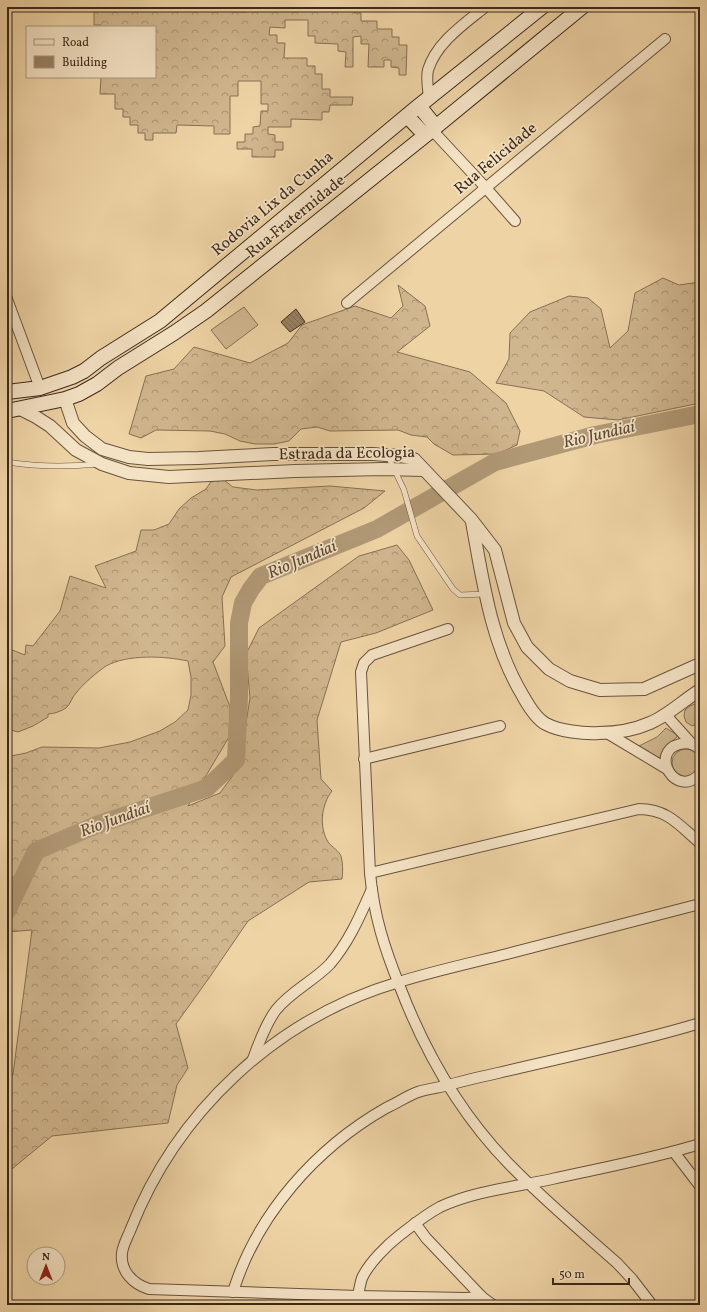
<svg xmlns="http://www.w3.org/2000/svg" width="707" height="1312" viewBox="0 0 707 1312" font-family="Vollkorn,serif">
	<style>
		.green { fill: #d0b68e; stroke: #867054 }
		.forest { fill: url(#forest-crowns); stroke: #867054 }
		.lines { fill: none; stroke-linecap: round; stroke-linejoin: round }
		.river { stroke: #b19976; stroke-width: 18 }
		.building { fill: url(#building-back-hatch); stroke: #3b291b }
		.service-casing { stroke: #68543e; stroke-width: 6 }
		.minor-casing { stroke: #68543e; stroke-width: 12 }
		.tertiary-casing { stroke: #68543e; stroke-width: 14 }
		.secondary-casing { stroke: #3b291b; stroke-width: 16 }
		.service { stroke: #f4e2c4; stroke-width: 5 }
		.minor { stroke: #f4e2c4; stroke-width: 10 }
		.tertiary { stroke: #f4e2c4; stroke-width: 12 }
		.secondary { stroke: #f4e2c4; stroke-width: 14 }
		.labels { text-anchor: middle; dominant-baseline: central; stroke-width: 3.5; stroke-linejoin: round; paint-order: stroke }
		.street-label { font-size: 16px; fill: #3b291b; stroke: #f4e2c4 }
		.water-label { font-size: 17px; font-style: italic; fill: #5e4b36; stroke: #f4e2c4 }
	</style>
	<defs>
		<pattern id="forest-crowns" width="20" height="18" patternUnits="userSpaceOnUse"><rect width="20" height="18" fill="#d0b68e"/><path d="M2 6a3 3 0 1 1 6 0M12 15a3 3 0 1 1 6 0" fill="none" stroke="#aa9473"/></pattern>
		<pattern id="building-back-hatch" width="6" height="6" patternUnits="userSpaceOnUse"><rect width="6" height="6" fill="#988163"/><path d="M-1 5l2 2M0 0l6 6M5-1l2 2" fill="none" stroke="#7d6a51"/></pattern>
	</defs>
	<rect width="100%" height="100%" fill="#eed3a5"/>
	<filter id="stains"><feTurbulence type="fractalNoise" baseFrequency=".005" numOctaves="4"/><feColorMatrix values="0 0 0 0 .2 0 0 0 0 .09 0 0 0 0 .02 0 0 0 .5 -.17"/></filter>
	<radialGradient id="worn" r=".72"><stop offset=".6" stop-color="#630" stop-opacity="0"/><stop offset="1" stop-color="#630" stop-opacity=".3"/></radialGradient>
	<g class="green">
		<polygon points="244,307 258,325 226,349 211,330"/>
		<polygon points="700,702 700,723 692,726 686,722 684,716 685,710 690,706"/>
		<polygon points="666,728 677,735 677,737 665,747 659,759 639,746 657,737"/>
		<circle cx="686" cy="763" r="14"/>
	</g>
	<g class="forest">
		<polygon points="94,7 209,7 209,11 246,12 247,7 354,7 354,13 361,13 361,21 377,21 377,29 392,29 392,37 399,37 399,45 407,45 406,75 399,75 399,68 391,67 391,60 384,60 384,67 368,67 369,44 361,44 361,36 353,37 353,67 345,67 346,52 338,51 338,44 315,43 315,36 308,36 308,20 285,20 285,28 270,27 269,35 277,35 277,43 285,43 284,58 307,58 307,66 315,66 315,74 322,74 322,89 330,89 330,97 353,97 352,105 330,105 329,112 322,112 322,120 291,119 291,127 268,127 268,134 275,135 275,142 283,142 283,150 275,150 275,157 252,157 252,149 237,149 237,142 245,142 245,134 253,134 253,127 260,126 261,111 268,111 268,104 261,104 261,81 238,81 238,96 230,96 230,134 214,134 214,126 177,125 176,133 153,133 153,140 145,140 145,133 138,133 138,125 130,125 130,117 123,117 123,109 115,109 115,94 100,94 101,77 155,77 155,27 101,27 101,25 94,25"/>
		<polygon points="663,278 679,285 700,282 700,403 618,420 584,417 544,391 496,383 509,359 510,333 530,312 569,296 588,298 601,309 610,348 628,331 635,293"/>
		<polygon points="398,285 425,306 430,326 397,352 470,372 506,403 520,431 517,445 497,454 453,455 434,444 427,437 411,435 398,430 330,431 317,427 301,429 289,441 274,444 255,444 240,441 225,434 210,431 156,430 141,438 129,434 146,376 174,369 194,347 250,363 288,343 302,325 355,306 391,318 403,306"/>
		<path d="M216,474L233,487L257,490L330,486L385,491L364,508L231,577L222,597L225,646L213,662L230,707L229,737L188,806L220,793L239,767L250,698L246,654L259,628L359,556L397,545L409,560L433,610L376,633L341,642L317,720L321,779L332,791C321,805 319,827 328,842C332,847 339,851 341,856C343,864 343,871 342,879L309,882L248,921L209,978L176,1024L188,1068L177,1085L168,1123L52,1136L7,1173V1081L13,1074L32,930L7,932V763L11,761V756L26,753L42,747L99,748L130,742L160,731L175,722L188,710L191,695V677L188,661C164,656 128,654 106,666C96,673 84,683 76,693C72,697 70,705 66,708C62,711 53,714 48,714V717L33,726L18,732L7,729V648L25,655L26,645L33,646L60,611L70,576L106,588L95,566L136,551L141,530H154L169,524L179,509L191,498L206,489Z"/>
	</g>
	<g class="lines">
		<polyline class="river" points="7,911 36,851 99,824 207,788 236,760 239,697 239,623 243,603 251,589 261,576 377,529 495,462 595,435 700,414"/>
	</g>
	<polygon class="building" points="296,309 305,322 290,332 281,322"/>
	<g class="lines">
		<g class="service-casing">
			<g id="service">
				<polyline points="388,456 404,490 417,536 453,589 460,595 485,594"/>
				<path d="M7,462C38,467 67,467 98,464"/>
			</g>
		</g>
		<g class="minor-casing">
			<g id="minor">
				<path d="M429,98C428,89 426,78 428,70C436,43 464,24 485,7"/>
				<polyline points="432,130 486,188 515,221"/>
				<polyline points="7,299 40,388"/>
				<polyline points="347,303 665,39"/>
				<path d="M448,629L372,655L364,663L361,672L370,873C374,916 384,947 400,987C425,1052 461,1115 510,1165C544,1200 581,1231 617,1263L632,1279L652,1305"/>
				<polyline points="665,714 692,744"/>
				<polyline points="607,733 667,769"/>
				<path d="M700,750C695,744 688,742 680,744C648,752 676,800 700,774"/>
				<polyline points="364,759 500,726"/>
				<path d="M370,873L639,809C668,809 680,826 700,843"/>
				<path d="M253,1059C258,1045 267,1022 276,1010C291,991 314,981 330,964C349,942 360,916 372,889"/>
				<polyline points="674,1152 700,1186"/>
				<polyline points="415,1223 426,1238 482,1297 493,1305"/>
				<path d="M233,1292C257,1214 316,1148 386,1108C397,1103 407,1096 418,1092C427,1089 436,1088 445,1086C462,1081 480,1077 498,1073C565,1057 634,1043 700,1023"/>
				<path d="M358,1296C359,1291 360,1284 362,1278C369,1263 387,1245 400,1235C413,1225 425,1215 440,1207C474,1191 515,1187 552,1179C601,1168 651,1159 700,1144"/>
				<path d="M482,1297L466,1298L358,1296L149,1289C133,1284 120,1271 122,1253C123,1245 127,1238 130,1231C176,1112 276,1018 399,982C434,971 471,963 507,954C571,937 636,921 700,904"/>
			</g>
		</g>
		<g class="tertiary-casing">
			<g id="tertiary">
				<polyline points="65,399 73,423 85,436 102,449 129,457 148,459 199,458 273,454 373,454 400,456 414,459 471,519 495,550 514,623 527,647 549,669 570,681 600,690 644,689 700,664"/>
				<polyline points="20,409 36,417 50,426 76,450 102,464 129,473 169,477 295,471 383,469 423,470"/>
				<path d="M472,522C483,582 491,643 523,696C528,705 536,719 546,724C559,731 584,734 599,733C616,733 634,730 650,723C667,716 684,700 700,690"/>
			</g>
		</g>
		<g class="secondary-casing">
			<g id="secondary">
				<polyline points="419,106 436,127"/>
				<polyline points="407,116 425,135"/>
				<polyline points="7,392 40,388 72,377 84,371 101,358 160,321 415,109 542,7"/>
				<polyline points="7,411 65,399 79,394 97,384 118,368 174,333 206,311 432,130 582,7"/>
			</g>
		</g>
		<use href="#service" class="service"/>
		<use href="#minor" class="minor"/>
		<use href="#tertiary" class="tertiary"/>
		<use href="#secondary" class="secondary"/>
	</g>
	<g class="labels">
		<g class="street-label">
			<text transform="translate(496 159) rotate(-40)">Rua Felicidade</text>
			<text transform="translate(273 204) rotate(-40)">Rodovia Lix da Cunha</text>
			<text transform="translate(296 217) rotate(-39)">Rua Fraternidade</text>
			<text transform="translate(347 454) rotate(-1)">Estrada da Ecologia</text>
		</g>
		<g class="water-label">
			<text transform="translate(599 435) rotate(-13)">Rio Jundiaí</text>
			<text transform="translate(302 560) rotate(-23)">Rio Jundiaí</text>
			<text transform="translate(115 820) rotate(-20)">Rio Jundiaí</text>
		</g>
	</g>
	<rect width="707" height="1312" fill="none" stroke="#eed3a5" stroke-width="24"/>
	<rect x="8" y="8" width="691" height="1296" fill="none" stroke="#3b291b" stroke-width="2"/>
	<rect x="12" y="12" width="683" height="1288" fill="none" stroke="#3b291b"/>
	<rect x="26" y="26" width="130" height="52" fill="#f4e2c4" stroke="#aa9880"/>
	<rect x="34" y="39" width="20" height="6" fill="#f4e2c4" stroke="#aa9880"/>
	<text x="62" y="46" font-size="12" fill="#3b291b">Road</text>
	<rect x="34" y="56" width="20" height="12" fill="#988163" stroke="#aa9880"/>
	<text x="62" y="66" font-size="12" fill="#3b291b">Building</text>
	<g transform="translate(46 1266)"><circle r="19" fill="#f4e2c4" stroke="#aa9880"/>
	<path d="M0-3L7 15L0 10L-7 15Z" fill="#8f2418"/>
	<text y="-6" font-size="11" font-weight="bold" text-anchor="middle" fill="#3b291b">N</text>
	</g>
	<path d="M553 1278v6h76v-6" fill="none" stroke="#3b291b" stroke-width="2"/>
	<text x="559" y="1278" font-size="12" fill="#3b291b" stroke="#f4e2c4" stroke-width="3" paint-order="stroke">50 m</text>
	<rect width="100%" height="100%" filter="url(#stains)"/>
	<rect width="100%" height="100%" fill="url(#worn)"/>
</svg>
